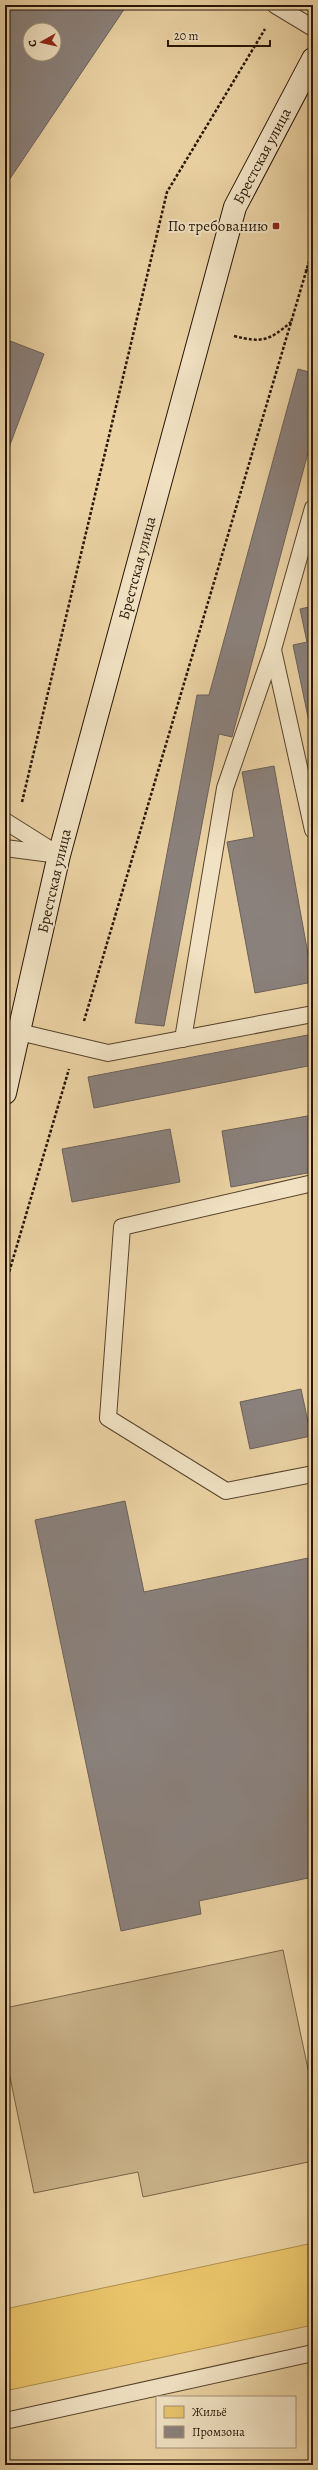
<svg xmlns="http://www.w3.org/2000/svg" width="318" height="2470" viewBox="0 0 318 2470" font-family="Alegreya,serif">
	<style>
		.green { fill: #c9b288; stroke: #786446 }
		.homes { fill: #e9c46a; stroke: #af904c }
		.industry { fill: #8a817c; stroke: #6c6158; fill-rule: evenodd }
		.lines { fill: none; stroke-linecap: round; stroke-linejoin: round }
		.lane-casing { stroke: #58442c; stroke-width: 18 }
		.secondary-casing { stroke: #271505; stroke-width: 24 }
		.path { stroke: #271505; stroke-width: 2.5; stroke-dasharray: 3 2; stroke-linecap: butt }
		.lane { stroke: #f1e2c3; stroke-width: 16 }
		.secondary { stroke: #f1e2c3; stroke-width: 22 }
		.poi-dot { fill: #8f2418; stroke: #f1e2c3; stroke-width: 1.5 }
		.labels { text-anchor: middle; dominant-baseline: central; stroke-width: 4; stroke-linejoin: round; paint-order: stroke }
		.street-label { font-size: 15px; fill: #271505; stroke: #f1e2c3 }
		.poi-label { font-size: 15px; fill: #271505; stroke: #f1e2c3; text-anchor: end }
	</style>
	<rect width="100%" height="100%" fill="#ead2a3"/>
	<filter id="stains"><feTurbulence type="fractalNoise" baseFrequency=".005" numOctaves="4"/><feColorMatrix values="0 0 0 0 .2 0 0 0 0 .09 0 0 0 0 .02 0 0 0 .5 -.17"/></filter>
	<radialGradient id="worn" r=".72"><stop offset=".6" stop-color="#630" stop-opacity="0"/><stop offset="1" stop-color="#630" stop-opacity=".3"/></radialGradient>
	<polygon class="green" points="283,1950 313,2093 313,2161 143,2197 138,2172 34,2193 5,2053 5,2008"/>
	<polygon class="homes" points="313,2243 313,2325 5,2391 5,2309"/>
	<g class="industry">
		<path d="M5,5H127L5,186ZM30,30H54V54H30Z"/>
		<polygon points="5,339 44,354 5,458"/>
		<polygon points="298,369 313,373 313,434 232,737 219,734 164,1026 135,1023 197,695 209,695"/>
		<polygon points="313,606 313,741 293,645 307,642 300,609"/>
		<polygon points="274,766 313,982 255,993 227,842 254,837 242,772"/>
		<polygon points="313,1034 313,1065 94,1108 88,1077"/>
		<polygon points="313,1115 313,1172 231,1187 222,1131"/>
		<polygon points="170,1129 180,1182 72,1202 62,1149"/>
		<polygon points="301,1389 311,1436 250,1449 240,1402"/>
		<polygon points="125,1501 144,1592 313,1557 313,1877 199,1901 201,1914 121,1931 35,1520"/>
		<polygon points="313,2046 313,2071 308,2047"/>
	</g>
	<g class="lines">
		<g class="lane-casing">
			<g id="lane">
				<polyline points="275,5 313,28"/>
				<polyline points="273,650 313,830"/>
				<polyline points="5,821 59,855 5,848"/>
				<polyline points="19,1032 108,1053 313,1014"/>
				<polyline points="183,1039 225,788 273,649 313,508"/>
				<polyline points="313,1183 122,1227 108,1418 226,1491 313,1474"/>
				<polyline points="5,2421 313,2353"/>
			</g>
		</g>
		<g class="secondary-casing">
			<polyline id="secondary" points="5,1093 59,855 235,207 313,59"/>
		</g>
		<g class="path">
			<polyline points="305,271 313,268"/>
			<path d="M234,336C262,343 269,341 291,322"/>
			<polyline points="22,802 167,192 265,29"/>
			<polyline points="84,1021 313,248"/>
			<polyline points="5,1286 69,1069"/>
		</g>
		<use href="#lane" class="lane"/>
		<use href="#secondary" class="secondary"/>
	</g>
	<rect class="poi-dot" x="272" y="222" width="8" height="8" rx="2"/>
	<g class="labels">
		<g class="street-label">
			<text transform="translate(262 156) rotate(-62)">Брестская улица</text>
			<text transform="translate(137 568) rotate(-75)">Брестская улица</text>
			<text transform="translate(54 881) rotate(-77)">Брестская улица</text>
		</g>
		<g class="poi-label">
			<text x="268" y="226">По требованию</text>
		</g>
	</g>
	<rect width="318" height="2470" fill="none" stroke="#ead2a3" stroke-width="20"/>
	<rect x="6" y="6" width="306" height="2458" fill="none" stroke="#271505" stroke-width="2"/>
	<rect x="10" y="10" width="298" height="2450" fill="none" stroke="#271505"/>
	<rect x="156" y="2396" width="140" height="52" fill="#f1e2c3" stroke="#a09077"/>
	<rect x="164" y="2406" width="20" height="12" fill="#e9c46a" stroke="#a09077"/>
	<text x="192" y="2416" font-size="12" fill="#271505">Жильё</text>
	<rect x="164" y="2426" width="20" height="12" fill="#8a817c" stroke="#a09077"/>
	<text x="192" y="2436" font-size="12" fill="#271505">Промзона</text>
	<g transform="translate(42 42) rotate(262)"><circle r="19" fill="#f1e2c3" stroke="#a09077"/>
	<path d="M0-3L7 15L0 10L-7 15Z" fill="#8f2418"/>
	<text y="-6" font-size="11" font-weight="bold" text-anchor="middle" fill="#271505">С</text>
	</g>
	<path d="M168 40v6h102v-6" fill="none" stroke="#271505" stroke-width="2"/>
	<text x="174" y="40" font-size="12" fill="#271505" stroke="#f1e2c3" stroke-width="3" paint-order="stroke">20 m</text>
	<rect width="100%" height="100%" filter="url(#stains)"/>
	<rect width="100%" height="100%" fill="url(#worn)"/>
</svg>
